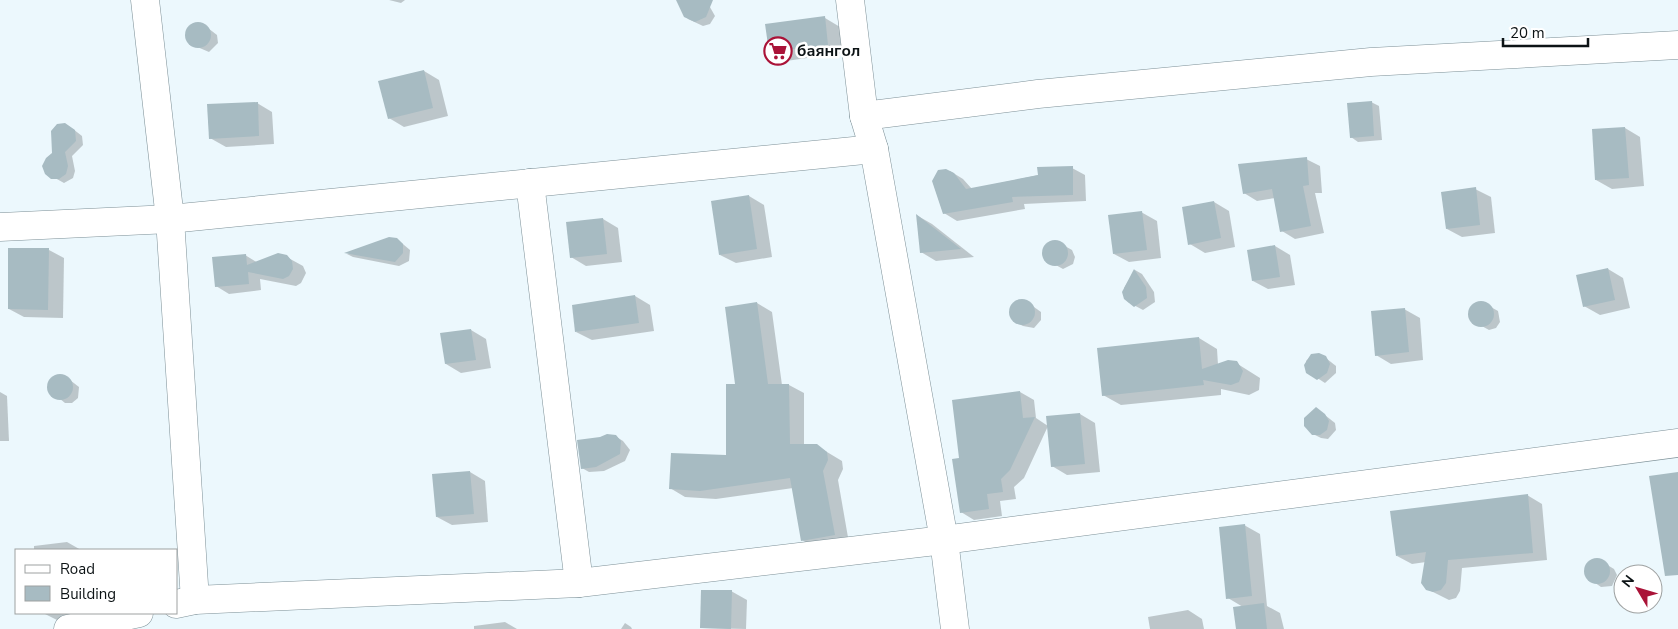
<svg xmlns="http://www.w3.org/2000/svg" width="1678" height="629" viewBox="0 0 1678 629" font-family="'Nunito Sans',sans-serif">
	<style>
		.shadow { fill: #0003 }
		.building { fill: #a7bbc2 }
		.lines { fill: none; stroke-linecap: round; stroke-linejoin: round }
		.street-casing { stroke: #7d9097; stroke-width: 29 }
		.street { stroke: #fff; stroke-width: 28 }
		.labels { text-anchor: middle; dominant-baseline: central; stroke-width: 5; stroke-linejoin: round; paint-order: stroke }
		.poi-label { font-size: 16px; font-weight: bold; fill: #0c1315; stroke: #fff; text-anchor: start }
	</style>
	<rect width="100%" height="100%" fill="#ecf8fd"/>
	<g class="shadow">
		<polygon points="389,0 405,0 401,3"/>
		<polygon points="687,0 706,0 715,16 710,24 703,26 688,19 684,13"/>
		<polygon points="825,18 840,27 843,53 786,61 771,52"/>
		<polygon points="193,25 204,25 217,35 218,43 209,52 195,46 187,38 188,31"/>
		<polygon points="424,71 439,80 448,116 404,127 389,118"/>
		<polygon points="1371,102 1379,106 1382,140 1358,142 1351,137"/>
		<polygon points="257,103 272,112 274,144 226,147 210,138"/>
		<polygon points="1625,128 1640,137 1644,186 1612,189 1596,180"/>
		<polygon points="73,129 82,136 83,145 72,156 75,171 73,178 64,183 46,173 54,153"/>
		<polygon points="1306,159 1320,166 1322,193 1315,193 1324,233 1295,239 1282,231 1275,198 1257,201 1244,193"/>
		<polygon points="1072,168 1085,175 1086,201 1024,204 1025,209 957,221 944,213 950,171 963,179 972,189"/>
		<polygon points="1475,189 1491,197 1495,233 1462,237 1447,229"/>
		<polygon points="749,196 764,205 772,257 736,263 720,255"/>
		<polygon points="1214,202 1229,211 1235,247 1205,253 1190,244"/>
		<polygon points="1141,212 1157,221 1161,258 1129,262 1114,254"/>
		<polygon points="918,216 932,224 974,257 936,261 921,252"/>
		<polygon points="603,219 618,228 622,262 586,266 571,257 567,223"/>
		<polygon points="397,239 410,250 409,261 399,266 353,257 347,254"/>
		<polygon points="1056,241 1072,250 1075,257 1073,264 1063,269 1045,259 1043,252 1049,242"/>
		<polygon points="1275,246 1290,255 1295,285 1268,289 1253,281"/>
		<polygon points="49,250 64,258 63,318 24,317 9,309"/>
		<polygon points="245,255 258,263 283,255 303,266 306,273 301,283 296,286 260,279 261,290 229,294 216,286"/>
		<polygon points="1608,269 1623,278 1630,308 1600,315 1584,306"/>
		<polygon points="1135,270 1142,274 1154,292 1155,302 1143,310 1128,302 1124,295 1124,288"/>
		<polygon points="635,296 650,305 654,331 592,340 576,332"/>
		<polygon points="1020,301 1027,302 1041,312 1041,320 1034,328 1023,326 1015,322 1011,315 1013,305"/>
		<polygon points="1482,302 1498,311 1500,322 1496,328 1489,330 1471,320 1469,313 1475,304"/>
		<polygon points="757,303 772,312 782,385 789,385 804,393 804,446 817,446 842,461 843,469 838,480 849,543 817,549 802,540 793,488 716,499 685,497 670,488 727,456 737,385"/>
		<polygon points="1404,309 1420,318 1423,360 1391,364 1376,355"/>
		<polygon points="471,330 486,339 491,368 461,373 446,364 442,334"/>
		<polygon points="1199,338 1217,349 1218,365 1233,361 1260,378 1259,390 1249,395 1221,389 1221,395 1121,405 1103,395"/>
		<polygon points="1322,355 1336,366 1336,373 1325,383 1308,372 1306,361 1311,356"/>
		<polygon points="58,376 66,377 79,387 78,398 72,403 65,403 49,390 50,383"/>
		<polygon points="0,392 7,396 9,441 0,441"/>
		<polygon points="1020,392 1034,400 1036,418 1048,426 1047,417 1080,414 1095,423 1100,472 1067,475 1052,466 1048,426 1024,478 1014,487 1016,499 1000,501 1002,516 974,520 961,512 961,459 954,401"/>
		<polygon points="1316,408 1335,423 1336,430 1328,439 1321,438 1313,434"/>
		<polygon points="615,436 623,441 630,450 625,461 604,471 589,472 582,468"/>
		<polygon points="470,472 485,481 488,522 452,525 437,517"/>
		<polygon points="1527,495 1542,504 1547,560 1462,568 1460,591 1456,598 1449,600 1427,589 1426,562 1412,564 1397,556"/>
		<polygon points="1244,525 1260,534 1267,606 1280,613 1284,629 1237,629 1243,607 1228,598"/>
		<polygon points="67,542 81,550 34,550 34,546"/>
		<polygon points="1599,560 1614,569 1617,575 1612,586 1601,587 1588,578 1586,571 1591,561"/>
		<polygon points="731,591 747,600 746,629 702,628"/>
		<polygon points="1188,610 1202,619 1204,629 1150,629 1148,617"/>
		<polygon points="43,613 89,613 90,617 57,620"/>
		<polygon points="505,622 517,629 474,629 474,626"/>
		<polygon points="625,623 631,627 632,629 621,629"/>
	</g>
	<g class="building">
		<polygon points="676,0 713,0 706,17 695,22 684,17"/>
		<polygon points="825,16 828,45 769,52 765,24"/>
		<circle cx="198" cy="35" r="13"/>
		<polygon points="424,70 433,108 388,119 378,81"/>
		<polygon points="1372,101 1374,136 1350,138 1347,103"/>
		<polygon points="258,102 259,136 209,139 207,104"/>
		<polygon points="65,123 75,130 76,141 65,152 68,166 66,174 59,179 51,179 45,174 42,166 46,158 52,153 51,131 57,124"/>
		<polygon points="1625,127 1629,178 1595,180 1592,129"/>
		<polygon points="1307,157 1309,185 1303,186 1311,226 1280,232 1272,189 1243,194 1238,164"/>
		<polygon points="1073,166 1073,195 1012,197 1013,202 943,214 932,181 938,170 946,169 954,173 966,189 1038,175 1037,167"/>
		<polygon points="1476,187 1480,225 1446,229 1441,192"/>
		<polygon points="749,195 757,249 719,255 711,201"/>
		<polygon points="1214,201 1221,238 1188,245 1182,207"/>
		<polygon points="1142,211 1147,250 1113,254 1108,215"/>
		<polygon points="916,214 961,249 920,253"/>
		<polygon points="603,218 607,254 570,258 566,222"/>
		<polygon points="389,237 397,238 403,244 403,253 395,262 344,253"/>
		<circle cx="1055" cy="253" r="13"/>
		<polygon points="1275,245 1280,277 1252,281 1247,250"/>
		<polygon points="8,248 49,248 48,310 8,309"/>
		<polygon points="278,253 287,255 292,261 293,269 289,276 283,279 248,272 249,284 215,287 212,257 246,254 247,265"/>
		<polygon points="1608,268 1615,300 1583,307 1576,275"/>
		<polygon points="1134,269 1146,287 1147,298 1134,307 1124,299 1122,292"/>
		<polygon points="635,295 639,323 575,332 572,305"/>
		<circle cx="1022" cy="312" r="13"/>
		<circle cx="1481" cy="314" r="13"/>
		<polygon points="757,302 768,384 789,384 790,444 817,444 827,452 828,460 823,471 835,535 801,541 790,478 700,491 669,489 671,453 726,455 726,384 735,384 725,307"/>
		<polygon points="1405,308 1409,352 1375,356 1371,311"/>
		<polygon points="471,329 476,360 445,364 440,333"/>
		<polygon points="1199,337 1202,369 1228,360 1237,361 1243,371 1239,382 1231,385 1203,380 1204,385 1102,396 1097,348"/>
		<polygon points="1319,353 1326,356 1330,364 1327,373 1317,380 1306,373 1304,365 1311,354"/>
		<circle cx="60" cy="387" r="13"/>
		<polygon points="1020,391 1023,418 1035,417 1010,470 1001,479 1003,492 987,494 989,509 960,513 952,459 959,458 952,400"/>
		<polygon points="1316,407 1325,414 1329,421 1327,430 1320,435 1312,435 1304,426 1304,418"/>
		<polygon points="1080,413 1085,464 1051,467 1046,416"/>
		<polygon points="607,434 616,435 621,441 620,454 596,467 581,469 577,440 600,437"/>
		<polygon points="470,471 474,514 436,517 432,474"/>
		<polygon points="1678,472 1678,575 1665,576 1649,476"/>
		<polygon points="1528,494 1533,553 1448,560 1446,583 1441,590 1433,592 1426,590 1421,583 1426,552 1396,556 1390,511"/>
		<polygon points="1245,524 1252,596 1226,599 1219,527"/>
		<circle cx="1597" cy="571" r="13"/>
		<polygon points="701,590 732,590 731,629 700,628"/>
		<polygon points="1264,603 1267,629 1236,629 1233,607"/>
	</g>
	<g class="lines">
		<g class="street-casing">
			<g id="street">
				<polyline points="145,0 170,219 195,600"/>
				<polyline points="850,0 864,116 874,149 944,540 955,629"/>
				<polyline points="864,116 1038,94 1371,62 1678,45"/>
				<polyline points="530,183 579,583"/>
				<polyline points="0,227 170,219 874,149"/>
				<polyline points="176,604 195,600 579,583 944,540 1678,443"/>
				<polyline points="68,629 139,613"/>
			</g>
		</g>
		<use href="#street" class="street"/>
	</g>
	<defs>
		<g id="supermarket-ring" transform="scale(1.4375)"><circle r="9.5" fill="#fff" stroke="#aa1338" stroke-width="1.5"/><path d="M-6-5.5h2.5l.6 2H6L4.5 2H-2.5L-4.4-4H-6ZM-1.5 3.2a1.3 1.3 0 1 0 .1 0ZM3 3.2a1.3 1.3 0 1 0 .1 0Z" fill="#aa1338"/></g>
	</defs>
	<g fill-rule="evenodd">
		<use href="#supermarket-ring" x="778" y="51"/>
	</g>
	<g class="labels">
		<g class="poi-label">
			<text x="797" y="51">баянгол</text>
		</g>
	</g>
	<rect x="15" y="549" width="162" height="65" fill="#ffffff" stroke="#9ea1a1"/>
	<rect x="25" y="565" width="25" height="8" fill="#ffffff" stroke="#9ea1a1"/>
	<text x="60" y="574" font-size="15" fill="#0c1315">Road</text>
	<rect x="25" y="586" width="25" height="15" fill="#a7bbc2" stroke="#9ea1a1"/>
	<text x="60" y="599" font-size="15" fill="#0c1315">Building</text>
	<g transform="translate(1638 589) rotate(308)"><circle r="24" fill="#ffffff" stroke="#9ea1a1"/>
	<path d="M0-4L9 19L0 12L-9 19Z" fill="#aa1338"/>
	<text y="-8" font-size="14" font-weight="bold" text-anchor="middle" fill="#0c1315">N</text>
	</g>
	<path d="M1503 38v8h85v-8" fill="none" stroke="#0c1315" stroke-width="2.5"/>
	<text x="1510" y="38" font-size="15" fill="#0c1315" stroke="#ffffff" stroke-width="4" paint-order="stroke">20 m</text>
</svg>
